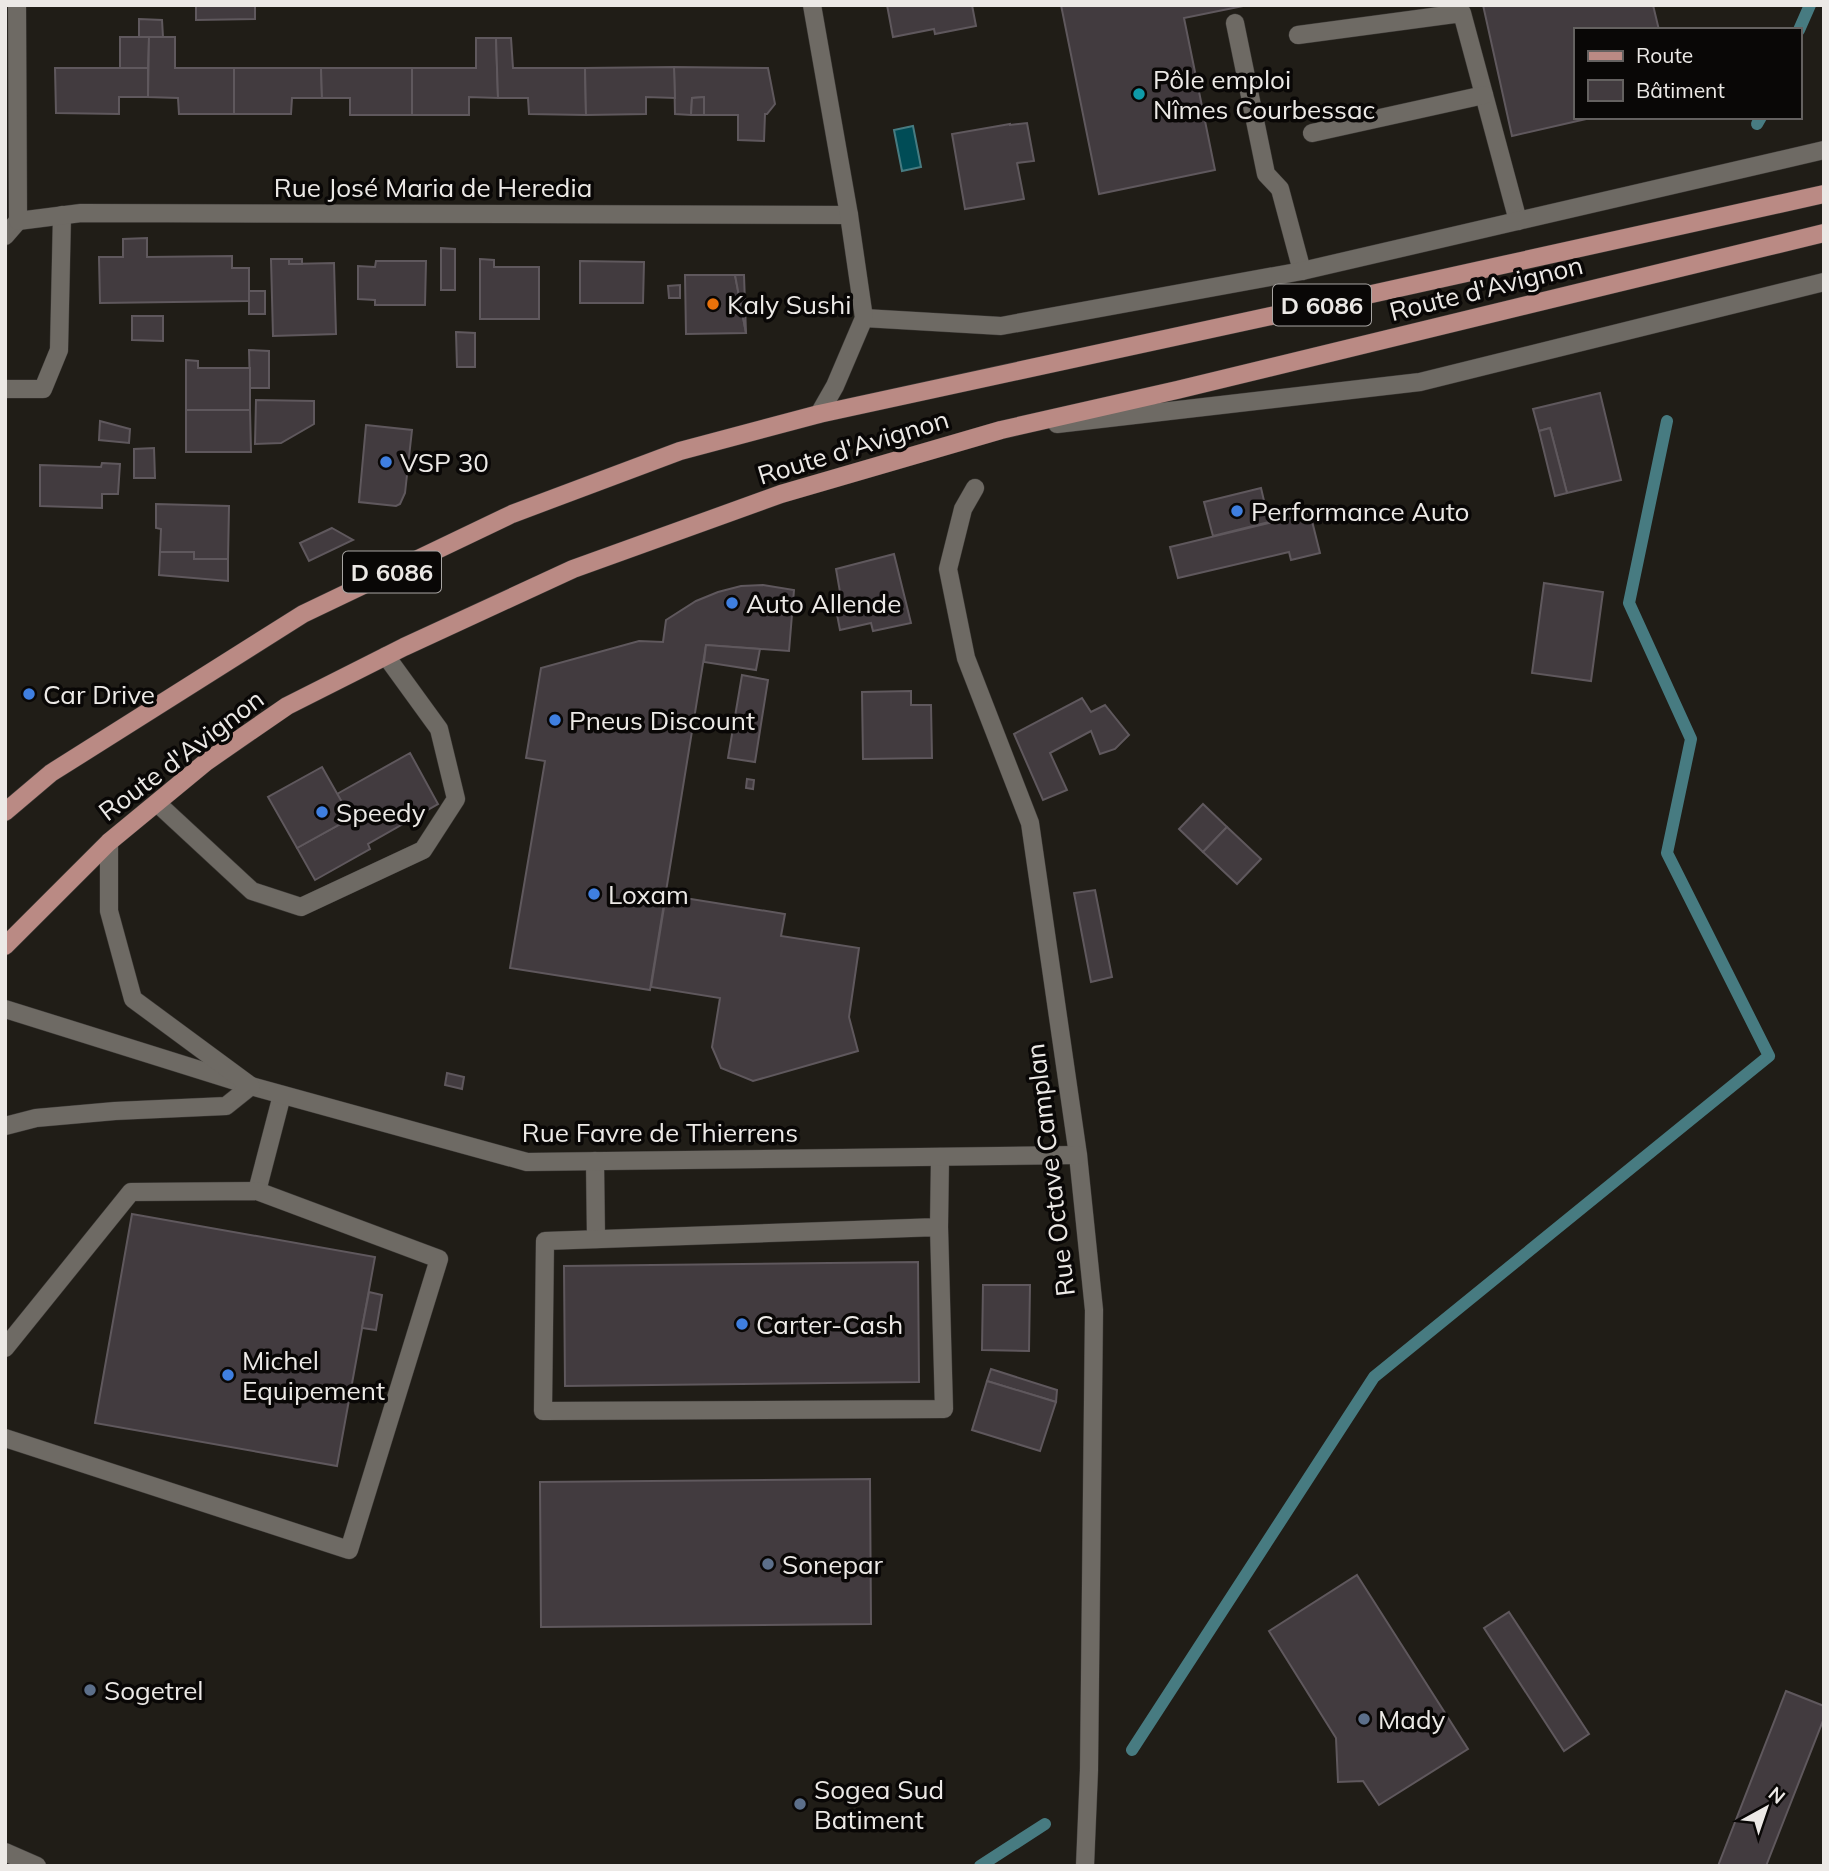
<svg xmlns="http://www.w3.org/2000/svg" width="1829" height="1871" viewBox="0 0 1829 1871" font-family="Mulish,sans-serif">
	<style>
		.water { fill: #004c56; stroke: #477b81; stroke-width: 2 }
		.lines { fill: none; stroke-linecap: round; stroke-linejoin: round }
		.stream { stroke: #477b81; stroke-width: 12 }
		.building { fill: #423b3f; stroke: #5f585d; stroke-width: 2 }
		.lane-casing { stroke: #3c3936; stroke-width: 19 }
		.street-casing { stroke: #3c3936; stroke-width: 19 }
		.primary-casing { stroke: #3c3936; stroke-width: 19 }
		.lane { stroke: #6e6a64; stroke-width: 18 }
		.street { stroke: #6e6a64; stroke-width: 18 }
		.primary { stroke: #ba8a84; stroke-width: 18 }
		.culture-dot { fill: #0f9aa8; stroke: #090706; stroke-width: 2.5 }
		.food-dot { fill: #e8710a; stroke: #090706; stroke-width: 2.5 }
		.shop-dot { fill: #3f7fe0; stroke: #090706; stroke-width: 2.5 }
		.service-dot { fill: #5c6f8a; stroke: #090706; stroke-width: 2.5 }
		.labels { text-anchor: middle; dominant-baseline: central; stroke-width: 7; stroke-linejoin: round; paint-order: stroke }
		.shield { fill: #090706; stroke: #a8a5a3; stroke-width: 2 }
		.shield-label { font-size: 24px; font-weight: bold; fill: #ece9e6 }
		.poi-label { font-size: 26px; fill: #ece9e6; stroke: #090706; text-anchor: start }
		.street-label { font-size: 26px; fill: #ece9e6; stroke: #090706 }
	</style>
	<rect width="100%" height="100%" fill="#201d17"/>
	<polygon class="water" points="913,126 921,167 902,171 894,130"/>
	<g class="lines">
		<g class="stream">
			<polyline points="1799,30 1810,5"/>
			<polyline points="1757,124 1761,117"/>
			<polyline points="1132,1750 1374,1377 1769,1056 1667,853 1691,739 1629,603 1667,421"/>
			<polyline points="980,1866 1045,1824"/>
		</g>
	</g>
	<g class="building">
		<polygon points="196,5 255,5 255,19 196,20"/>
		<polygon points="887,5 972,5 976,26 935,34 934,29 893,37"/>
		<polygon points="1061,5 1248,5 1184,18 1215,170 1099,194"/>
		<polygon points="1483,5 1653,5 1659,30 1575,30 1575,117 1595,117 1512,136"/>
		<polygon points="139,19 162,20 163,37 139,37"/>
		<polygon points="120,37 149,37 148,68 120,68"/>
		<polygon points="149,37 175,37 175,68 234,68 234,114 179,114 178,98 148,97"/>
		<polygon points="476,38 496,38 498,98 469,97 469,115 412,115 412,68 476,68"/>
		<polygon points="496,38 511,38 513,68 585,68 586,115 529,114 528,98 498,98"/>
		<polygon points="674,67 768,68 775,104 767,114 765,114 764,141 738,140 738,115 704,115 704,97 692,98 691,115 675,114"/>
		<polygon points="674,67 675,98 646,97 646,114 586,115 585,68"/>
		<polygon points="55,68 148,68 148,97 119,97 119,114 56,113"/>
		<polygon points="234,68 321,68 322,98 292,98 291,114 234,114"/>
		<polygon points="321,68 412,68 412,115 350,115 350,98 322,98"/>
		<polygon points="704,97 704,115 691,115 692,98"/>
		<polygon points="1027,123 1034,161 1017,163 1024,199 965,209 952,134 1010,124 1010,125"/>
		<polygon points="147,238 147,257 232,256 232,268 249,268 249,301 100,303 99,257 123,257 123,239"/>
		<polygon points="441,248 455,249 455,290 441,290"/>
		<polygon points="271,259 289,259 289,264 334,263 336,334 273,336"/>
		<rect x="289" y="259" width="13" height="5"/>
		<polygon points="480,259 494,260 494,267 539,267 539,319 480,319"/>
		<polygon points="376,261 426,261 425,305 375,305 375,300 358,299 358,266 375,267"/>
		<polygon points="580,261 644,262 643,303 580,303"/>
		<polygon points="685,275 735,275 746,333 686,334"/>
		<polygon points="735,275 744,275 746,333"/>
		<polygon points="680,285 680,298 669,298 668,286"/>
		<rect x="249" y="291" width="16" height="23"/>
		<polygon points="132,316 163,316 163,341 132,340"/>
		<polygon points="456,332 475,333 475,367 457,367"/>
		<polygon points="249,350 269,351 269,388 250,388"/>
		<polygon points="186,360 198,361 198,368 250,368 250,410 186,410"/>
		<polygon points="1600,393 1621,480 1567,493 1550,428 1539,431 1533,409"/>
		<polygon points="256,400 314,401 314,424 281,443 255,444"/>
		<polygon points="186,410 250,410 251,452 186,452"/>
		<polygon points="100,421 130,429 129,443 99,440"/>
		<polygon points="366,425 412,430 405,493 400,504 396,506 359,502"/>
		<polygon points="1550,428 1567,493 1555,496 1539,431"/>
		<polygon points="154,448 155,478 134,478 134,449"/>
		<polygon points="102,463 120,464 118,494 102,494 102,508 40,506 40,465 101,467"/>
		<polygon points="1261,488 1269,522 1213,536 1204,502"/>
		<polygon points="156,504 229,506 228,559 194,559 194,552 160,552 161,529 156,528"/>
		<polygon points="1310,513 1320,553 1291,560 1289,552 1178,578 1170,547"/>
		<polygon points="332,528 353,540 309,561 300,543"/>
		<polygon points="160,552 194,552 194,559 228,559 228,581 159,575"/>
		<polygon points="894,554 911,623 873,631 871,623 840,630 833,594 840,592 836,569"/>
		<polygon points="1544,583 1603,592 1591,681 1532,673"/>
		<polygon points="763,585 794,590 789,651 706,645 650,990 510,968 545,761 526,758 541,668 639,641 663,642 666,620 696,601 718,592 741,586"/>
		<polygon points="706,645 760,649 756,670 704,662"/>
		<polygon points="742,675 768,680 755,762 728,758"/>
		<polygon points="911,691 911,705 931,705 932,758 863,759 862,692"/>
		<polygon points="1082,698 1091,712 1105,705 1129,735 1115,749 1100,754 1091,731 1050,753 1067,790 1043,800 1014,734"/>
		<polygon points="410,753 438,804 368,844 370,849 315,880 297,848 351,818 337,794"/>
		<polygon points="322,767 351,818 297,848 268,797"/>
		<polygon points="747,779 754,780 753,789 746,788"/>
		<polygon points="1203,804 1227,827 1203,852 1179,829"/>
		<polygon points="1227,827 1261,859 1237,884 1203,852"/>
		<polygon points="1095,890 1112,977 1091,982 1074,893"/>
		<polygon points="666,895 785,914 781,936 859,948 849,1017 858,1051 753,1081 721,1068 712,1047 720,998 651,987"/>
		<polygon points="447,1073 464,1077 462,1089 445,1085"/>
		<polygon points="132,1214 375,1257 337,1466 95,1423"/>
		<polygon points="918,1262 919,1382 565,1386 564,1266"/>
		<polygon points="983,1285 1030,1285 1029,1351 982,1350"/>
		<polygon points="369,1292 382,1295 376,1330 362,1328"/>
		<polygon points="991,1369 1057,1390 1056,1402 987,1381"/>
		<polygon points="987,1381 1056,1402 1040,1451 972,1430"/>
		<polygon points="870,1479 871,1624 541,1627 540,1482"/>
		<polygon points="1357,1575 1468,1749 1379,1805 1363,1781 1338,1782 1336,1738 1269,1631"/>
		<polygon points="1509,1612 1589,1734 1564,1751 1484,1628"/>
		<polygon points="1786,1691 1824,1706 1824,1718 1766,1866 1718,1866"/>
	</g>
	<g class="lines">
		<g class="lane-casing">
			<g id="lane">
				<polyline points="1235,23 1266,174 1280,189 1302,271"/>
				<polyline points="1298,35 1462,13 1518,221"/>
				<polyline points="1312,133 1484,95"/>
				<polyline points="5,236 18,221"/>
				<polyline points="864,318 1001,326 1302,271 1824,150"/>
				<polyline points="5,389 43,389 59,350 62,215"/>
				<polyline points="1057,424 1420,382 1824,282"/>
				<polyline points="157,803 252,891 301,907 423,850 456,799 439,729 386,656"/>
				<polyline points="595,1161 596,1239"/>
				<polyline points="257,1191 282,1095"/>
				<polyline points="939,1227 944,1409 543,1411 545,1241 939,1227 940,1157"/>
				<polyline points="5,1348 131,1192 257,1191 439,1259 349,1550 5,1438"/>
				<polyline points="5,1852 37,1866"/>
			</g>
		</g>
		<g class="street-casing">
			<g id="street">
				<polyline points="17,5 18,221 81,213 849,215"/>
				<polyline points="812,5 849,215 864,318 835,386 819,414"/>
				<polyline points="975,488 963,509 948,569 966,658 1030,823 1078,1155 1094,1310 1089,1770 1085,1866"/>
				<polyline points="5,1009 251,1086 527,1162 1078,1155"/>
				<polyline points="5,1126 36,1118 115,1111 226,1106 251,1086 133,999 109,911 109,842"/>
			</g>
		</g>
		<g class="primary-casing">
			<g id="primary">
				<polyline points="5,812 51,773 303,614 512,514 680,451 819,414 1340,301 1824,194"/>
				<polyline points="5,946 109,842 206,762 287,706 404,647 573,569 781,494 1001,430 1177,390 1824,233"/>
			</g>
		</g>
		<use href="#lane" class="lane"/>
		<use href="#street" class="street"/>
		<use href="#primary" class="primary"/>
	</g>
	<circle class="culture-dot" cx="1139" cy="94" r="7"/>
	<circle class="food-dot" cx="713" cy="304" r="7"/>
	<g class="shop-dot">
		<circle cx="386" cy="462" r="7"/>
		<circle cx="1237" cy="511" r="7"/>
		<circle cx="732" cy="603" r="7"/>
		<circle cx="29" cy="694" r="7"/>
		<circle cx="555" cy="720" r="7"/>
		<circle cx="322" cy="812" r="7"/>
		<circle cx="594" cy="894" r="7"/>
		<circle cx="742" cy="1324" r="7"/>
		<circle cx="228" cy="1375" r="7"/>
	</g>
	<g class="service-dot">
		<circle cx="768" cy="1564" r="7"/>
		<circle cx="90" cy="1690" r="7"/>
		<circle cx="1364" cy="1719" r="7"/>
		<circle cx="800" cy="1804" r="7"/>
	</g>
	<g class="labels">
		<g class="shield">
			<rect x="1273" y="284.5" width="98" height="41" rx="5"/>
			<rect x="343" y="551.5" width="98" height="41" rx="5"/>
		</g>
		<g class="shield-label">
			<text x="1322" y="305">D 6086</text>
			<text x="392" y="572">D 6086</text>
		</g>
		<g class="poi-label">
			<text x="1153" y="79">Pôle emploi<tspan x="1153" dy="30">Nîmes Courbessac</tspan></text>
			<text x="727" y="304">Kaly Sushi</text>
			<text x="400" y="462">VSP 30</text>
			<text x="1251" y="511">Performance Auto</text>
			<text x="746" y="603">Auto Allende</text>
			<text x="43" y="694">Car Drive</text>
			<text x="569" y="720">Pneus Discount</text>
			<text x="336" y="812">Speedy</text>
			<text x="608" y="894">Loxam</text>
			<text x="756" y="1324">Carter-Cash</text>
			<text x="242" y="1360">Michel<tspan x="242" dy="30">Equipement</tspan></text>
			<text x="782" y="1564">Sonepar</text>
			<text x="104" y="1690">Sogetrel</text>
			<text x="1378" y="1719">Mady</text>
			<text x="814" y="1789">Sogea Sud<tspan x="814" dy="30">Batiment</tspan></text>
		</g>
		<g class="street-label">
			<text x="433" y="187">Rue José Maria de Heredia</text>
			<text transform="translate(1486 288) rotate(-14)">Route d'Avignon</text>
			<text transform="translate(853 447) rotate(-17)">Route d'Avignon</text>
			<text transform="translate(181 755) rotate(-37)">Route d'Avignon</text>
			<text x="660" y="1132">Rue Favre de Thierrens</text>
			<text transform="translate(1050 1170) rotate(-97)">Rue Octave Camplan</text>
		</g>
	</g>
	<rect width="1829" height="1871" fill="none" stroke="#ece9e6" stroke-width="14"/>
	<rect x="1574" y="28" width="228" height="91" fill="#090706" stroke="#646160" stroke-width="2"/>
	<rect x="1588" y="51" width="35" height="10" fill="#ba8a84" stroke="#646160" stroke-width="2"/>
	<text x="1636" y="63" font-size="21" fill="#ece9e6">Route</text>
	<rect x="1588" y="80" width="35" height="21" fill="#423b3f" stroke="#646160" stroke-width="2"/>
	<text x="1636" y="98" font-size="21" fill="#ece9e6">Bâtiment</text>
	<g transform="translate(1766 1808) rotate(40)" stroke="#090706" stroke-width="5" paint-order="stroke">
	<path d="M0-5L12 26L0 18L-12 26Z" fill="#ece9e6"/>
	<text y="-10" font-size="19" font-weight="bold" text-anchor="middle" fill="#ece9e6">N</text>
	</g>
</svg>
